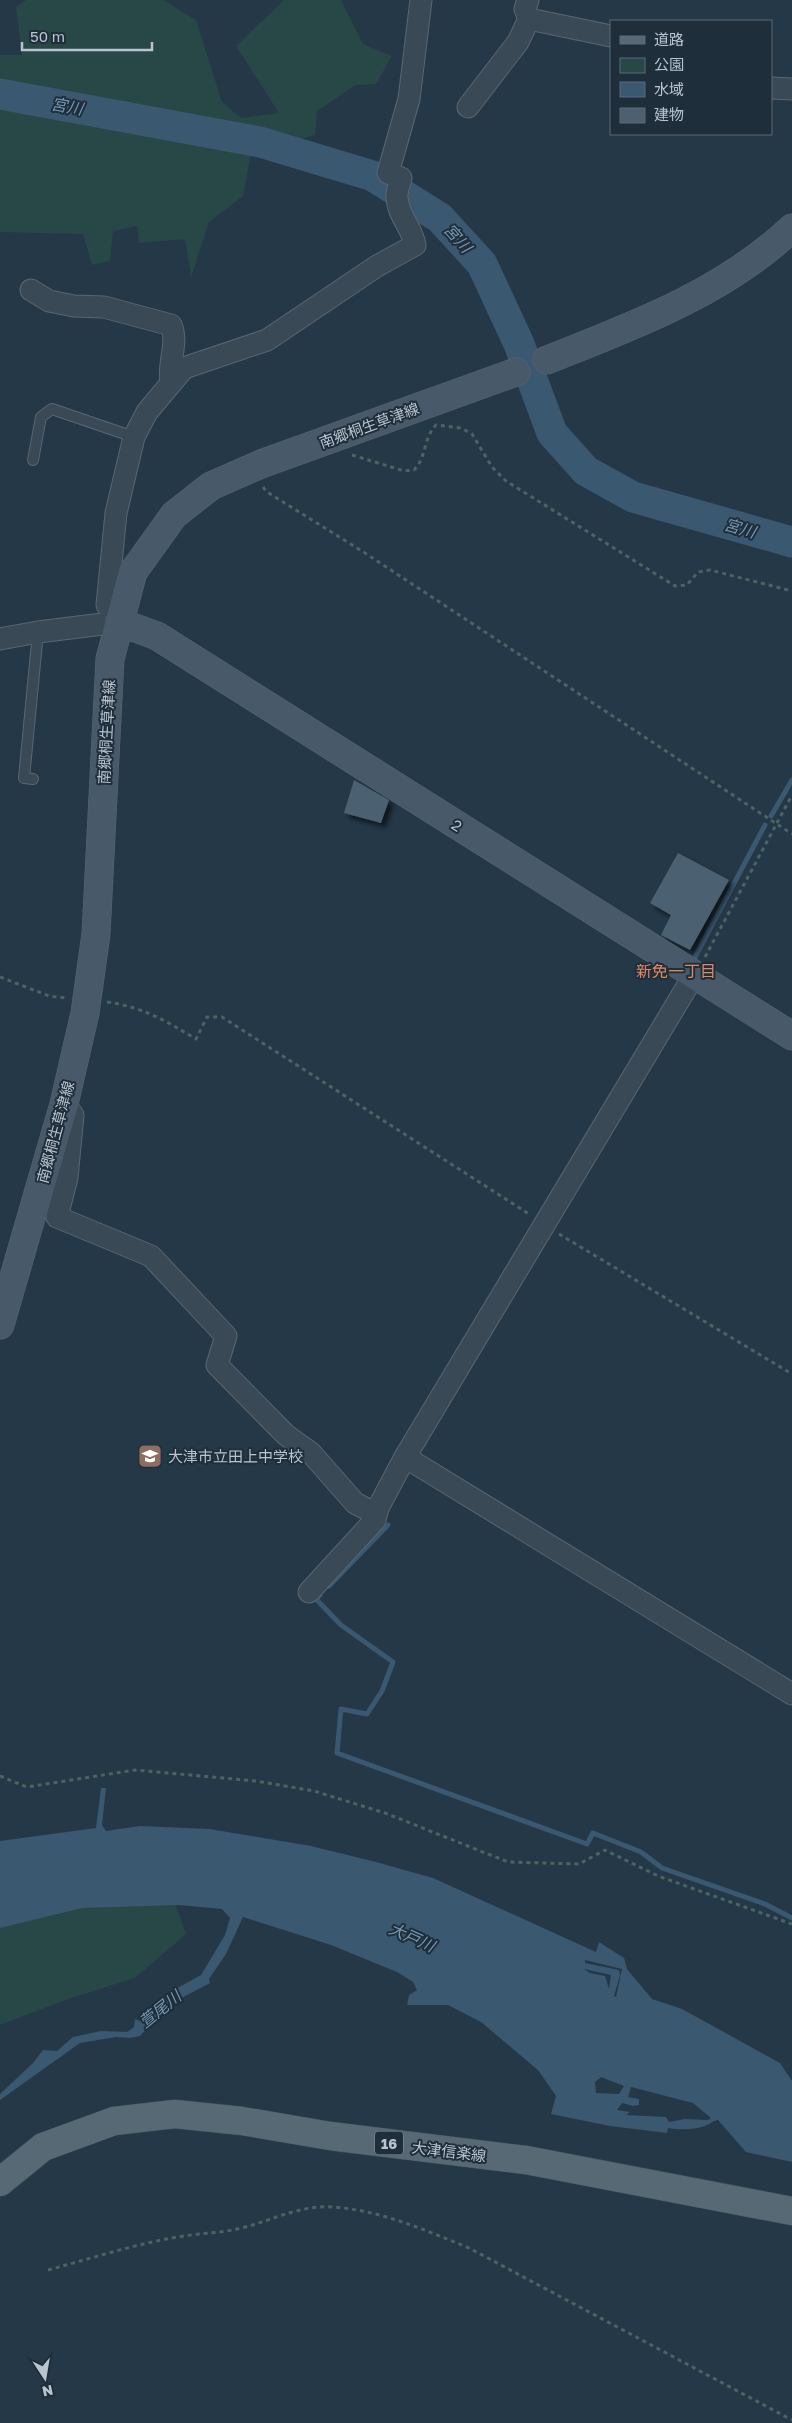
<svg xmlns="http://www.w3.org/2000/svg" width="792" height="2423" viewBox="0 0 792 2423" font-family="'Golos Text','Noto Sans JP',sans-serif">
	<style>
		.green { fill: #284747 }
		.water { fill: #3a5870; fill-rule: evenodd }
		.lines { fill: none; stroke-linecap: round; stroke-linejoin: round }
		.stream { stroke: #3a5870; stroke-width: 5 }
		.river { stroke: #3a5870; stroke-width: 31 }
		.building { fill: #4c606f; filter: url(#shadow) }
		.lane-casing { stroke: #596773; stroke-width: 12 }
		.street-casing { stroke: #596773; stroke-width: 23 }
		.secondary-casing { stroke: #596773; stroke-width: 29 }
		.primary-casing { stroke: #475562; stroke-width: 29 }
		.path { stroke: #486564; stroke-width: 3; stroke-dasharray: 4 4; stroke-linecap: butt }
		.lane { stroke: #3a4956; stroke-width: 10 }
		.street { stroke: #3a4956; stroke-width: 21 }
		.secondary { stroke: #485969; stroke-width: 28 }
		.primary { stroke: #586976; stroke-width: 28 }
		.labels { text-anchor: middle; dominant-baseline: central; stroke-width: 4; stroke-linejoin: round; paint-order: stroke }
		.shield { fill: #1f2e3b; stroke: #8a97a3; stroke-width: 1 }
		.shield-label { font-size: 14px; font-weight: bold; fill: #b8c4cf }
		.street-label { font-size: 15px; fill: #b8c4cf; stroke: #1f2e3b }
		.poi-label { font-size: 15px; fill: #b8c4cf; stroke: #1f2e3b; text-anchor: start }
		.water-label { font-size: 16px; font-style: italic; fill: #7698b4; stroke: #1f2e3b }
		.neighbourhood-label { font-size: 16px; fill: #e08862; stroke: #1f2e3b }
	</style>
	<defs>
		<filter id="shadow"><feDropShadow dx="4.5" dy="4.5" stdDeviation="2.5" flood-color="#0009"/></filter>
	</defs>
	<rect width="100%" height="100%" fill="#253847"/>
	<g class="green">
		<polygon points="26,0 163,0 196,20 222,102 241,118 279,113 236,46 284,0 341,0 363,44 392,56 376,84 355,85 317,111 315,135 251,153 243,196 209,222 191,277 185,239 139,243 137,226 113,231 110,261 92,265 83,234 0,232 0,55 22,55 16,7"/>
		<polygon points="174,1900 186,1934 135,1978 68,1999 0,2025 0,1921 81,1903"/>
	</g>
	<path class="water" d="M101,1788H106L102,1825L106,1831L140,1826L209,1829L311,1846L376,1862L433,1878L596,1952L599,1942L624,1958L627,1969L652,1999L682,2009L780,2063L792,2081V2162L746,2152L718,2120C712,2121 712,2123 707,2125C696,2130 679,2130 668,2128L667,2133L610,2126L551,2114L556,2096L538,2070L481,2022L448,2005H407L409,1995L417,1990L413,1982L397,1972L331,1945L243,1917L226,1954L209,1979L210,1983L168,2005L140,2036L130,2038L116,2037L80,2043L0,2100V2094L33,2063L43,2050L57,2051L73,2037L101,2031L127,2032L134,2027L135,2019L140,2021L149,2015L170,1992L201,1975L225,1935L230,1918L222,1909L179,1905L82,1908L0,1928V1841L96,1828ZM585,1960L622,1969L616,1997L614,1996L620,1975L619,1970L585,1963ZM584,1969L611,1975L609,1989L605,1976L590,1973ZM601,2077L624,2086L619,2094L596,2093L595,2082ZM631,2087L693,2103L711,2118L708,2120L685,2119L669,2122L666,2117L626,2115L630,2112L617,2110L622,2103L633,2106L639,2105V2099L628,2097Z"/>
	<g class="lines">
		<g class="stream">
			<polyline points="771,816 792,780"/>
			<polyline points="694,959 765,825"/>
			<polyline points="329,1586 388,1525"/>
			<polyline points="320,1595 316,1599 341,1625 393,1662 382,1691 367,1714 341,1709 337,1753 587,1844 593,1833 641,1852 662,1868 765,1904 792,1918"/>
		</g>
		<polyline class="river" points="0,94 260,142 373,176 440,218 482,264 519,344 552,433 586,471 633,497 792,542"/>
	</g>
	<g class="building">
		<polygon points="354,780 389,800 381,823 344,813"/>
		<polygon points="678,853 729,880 690,950 661,935 671,915 650,903"/>
	</g>
	<g class="lines">
		<g class="lane-casing">
			<g id="lane">
				<polyline points="33,460 41,417 52,409 134,437"/>
				<polyline points="33,779 24,778 38,632"/>
			</g>
		</g>
		<g class="street-casing">
			<g id="street">
				<polyline points="528,0 525,9 529,19 611,36"/>
				<polyline points="771,88 792,89"/>
				<polyline points="468,107 518,42 529,19"/>
				<path d="M31,290L49,301L74,306L104,307L171,325C179,343 167,364 171,383"/>
				<path d="M0,639L38,632L119,622L107,605L116,513L134,437L147,412L184,368L267,340L377,266L415,245C412,227 398,216 397,198C396,192 400,184 401,178L388,173L409,99L421,0"/>
				<polyline points="64,1104 73,1115 67,1178 57,1217 151,1256 226,1336 217,1365 286,1435 311,1453 355,1503 376,1514"/>
				<polyline points="405,1457 792,1694"/>
				<polyline points="309,1592 375,1520 378,1508 405,1457 694,975"/>
			</g>
		</g>
		<g class="secondary-casing">
			<g id="secondary">
				<path d="M547,360C633,326 723,293 792,228"/>
				<polyline points="119,622 157,636 792,1036"/>
				<polyline points="0,1325 64,1104 85,1013 96,934 110,659 133,572 174,515 211,486 261,464 516,372"/>
			</g>
		</g>
		<g class="primary-casing">
			<polyline id="primary" points="0,2182 43,2147 114,2121 175,2114 242,2121 330,2136 526,2160 792,2211"/>
		</g>
		<g class="path">
			<path d="M352,455L404,471L414,470C427,457 423,438 436,425L461,428L472,434L492,467L506,481L675,586L687,585L698,572L710,570L792,591"/>
			<polyline points="263,487 267,492 365,553 792,834"/>
			<polyline points="705,957 792,795"/>
			<polyline points="0,977 49,996 66,998"/>
			<path d="M107,1002C143,1007 166,1021 196,1039L207,1017H222L529,1214"/>
			<polyline points="559,1234 792,1374"/>
			<polyline points="0,1776 27,1787 135,1770 256,1781 314,1791 385,1813 508,1862 579,1864 605,1850 658,1876 792,1924"/>
			<path d="M48,2270C93,2258 138,2243 184,2236C202,2233 220,2233 237,2229C270,2222 297,2205 332,2207C380,2210 425,2230 469,2248L792,2420"/>
		</g>
		<use href="#lane" class="lane"/>
		<use href="#street" class="street"/>
		<use href="#secondary" class="secondary"/>
		<use href="#primary" class="primary"/>
	</g>
	<defs>
		<g id="school-square" transform="scale(1.25)"><rect x="-9" y="-9" width="18" height="18" rx="4" fill="#8d6e63" stroke="#1f2e3b"/><path d="M0-5L7-2L0 1L-7-2ZM-4 1L0 2.5L4 1V4Q0 6-4 4Z" fill="#fff"/></g>
	</defs>
	<g fill-rule="evenodd">
		<use href="#school-square" x="150" y="1456"/>
	</g>
	<g class="labels">
		<rect class="shield" x="375" y="2131.5" width="28" height="23" rx="4"/>
		<g class="shield-label">
			<text x="389" y="2143">16</text>
		</g>
		<g class="street-label">
			<text transform="translate(369 425) rotate(-20)">南郷桐生草津線</text>
			<text transform="translate(106 732) rotate(-87)">南郷桐生草津線</text>
			<text transform="translate(457 825) rotate(32)">2</text>
			<text transform="translate(55 1132) rotate(-75)">南郷桐生草津線</text>
			<text transform="translate(449 2151) rotate(7)">大津信楽線</text>
		</g>
		<g class="poi-label">
			<text x="168" y="1456">大津市立田上中学校</text>
		</g>
		<g class="water-label">
			<text transform="translate(67 106) rotate(10)">宮川</text>
			<text transform="translate(458 238) rotate(48)">宮川</text>
			<text transform="translate(740 528) rotate(16)">宮川</text>
			<text transform="translate(412 1937) rotate(24)">大戸川</text>
			<text transform="translate(160 2009) rotate(-39)">萱尾川</text>
		</g>
		<g class="neighbourhood-label">
			<text x="676" y="971">新免一丁目</text>
		</g>
	</g>
	<rect x="610" y="20" width="162" height="115" fill="#1f2e3b" stroke="#5c6a76"/>
	<rect x="620" y="36" width="25" height="8" fill="#586976" stroke="#5c6a76"/>
	<text x="654" y="45" font-size="15" fill="#b8c4cf">道路</text>
	<rect x="620" y="58" width="25" height="15" fill="#284747" stroke="#5c6a76"/>
	<text x="654" y="70" font-size="15" fill="#b8c4cf">公園</text>
	<rect x="620" y="82" width="25" height="15" fill="#3a5870" stroke="#5c6a76"/>
	<text x="654" y="95" font-size="15" fill="#b8c4cf">水域</text>
	<rect x="620" y="108" width="25" height="15" fill="#4c606f" stroke="#5c6a76"/>
	<text x="654" y="120" font-size="15" fill="#b8c4cf">建物</text>
	<g transform="translate(45 2378) rotate(168)" stroke="#1f2e3b" stroke-width="4" paint-order="stroke">
	<path d="M0-4L9 19L0 12L-9 19Z" fill="#b8c4cf"/>
	<text y="-8" font-size="14" font-weight="bold" text-anchor="middle" fill="#b8c4cf">N</text>
	</g>
	<path d="M22 42v8h130v-8" fill="none" stroke="#b8c4cf" stroke-width="2.5"/>
	<text x="30" y="42" font-size="15" fill="#b8c4cf" stroke="#1f2e3b" stroke-width="4" paint-order="stroke">50 m</text>
</svg>
